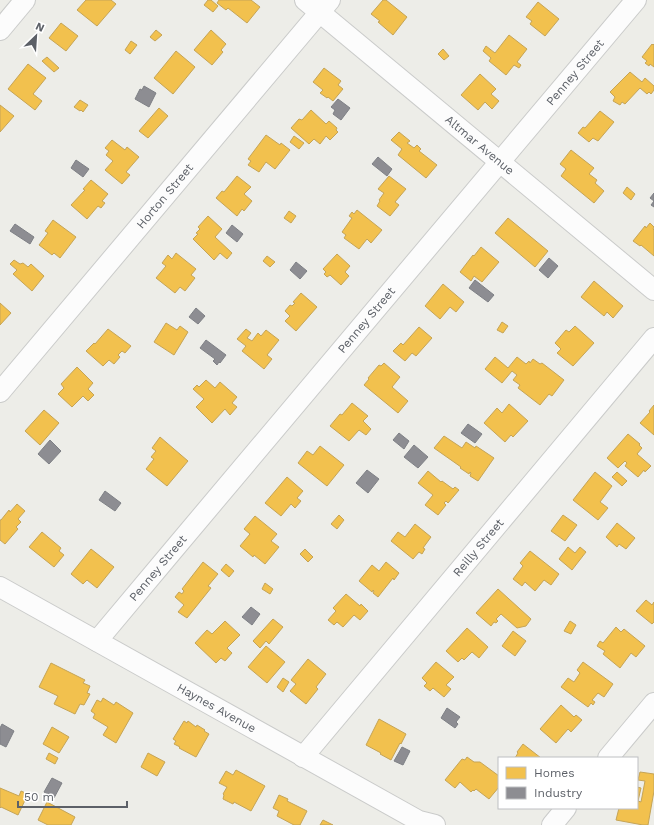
<svg xmlns="http://www.w3.org/2000/svg" width="654" height="825" viewBox="0 0 654 825" font-family="'Work Sans',sans-serif">
	<style>
		.homes { fill: #f2c14e; stroke: #c5a456 }
		.industry { fill: #8d8d92; stroke: #7e8085 }
		.lines { fill: none; stroke-linecap: round; stroke-linejoin: round }
		.minor-casing { stroke: #cacbca; stroke-width: 22 }
		.minor { stroke: #fcfcfc; stroke-width: 20 }
		.labels { text-anchor: middle; dominant-baseline: central; stroke-width: 4; stroke-linejoin: round; paint-order: stroke }
		.street-label { font-size: 12px; fill: #5c6067; stroke: #fff }
	</style>
	<rect width="100%" height="100%" fill="#edede8"/>
	<g class="homes">
		<polygon points="86,0 111,0 116,4 97,26 77,10"/>
		<polygon points="208,0 211,0 218,6 213,12 204,5"/>
		<polygon points="219,0 251,0 260,7 247,23 228,8 226,10 217,3"/>
		<polygon points="383,0 386,0 407,17 393,35 378,22 380,21 371,14"/>
		<polygon points="538,2 559,19 545,36 530,24 532,21 526,17"/>
		<polygon points="61,23 78,36 66,51 49,38"/>
		<polygon points="156,30 162,35 155,41 150,37"/>
		<polygon points="211,30 226,44 221,50 223,52 212,65 194,50"/>
		<polygon points="509,35 527,49 517,62 521,65 519,68 514,65 506,75 489,61 491,58 483,51 486,46 495,53"/>
		<polygon points="131,41 137,45 130,54 125,50"/>
		<polygon points="652,44 653,45 654,44 654,67 650,64 649,66 645,63 647,61 642,57"/>
		<polygon points="443,49 449,56 444,60 438,54"/>
		<polygon points="176,51 195,67 173,94 154,78"/>
		<polygon points="47,57 59,68 54,72 42,61"/>
		<polygon points="28,64 46,78 33,94 42,101 35,110 8,89"/>
		<polygon points="324,68 341,81 338,85 343,89 333,101 328,97 327,98 320,93 323,90 313,82"/>
		<polygon points="630,72 642,82 645,78 654,86 654,90 651,94 649,92 647,94 640,88 625,104 622,102 620,105 613,101 615,97 610,92"/>
		<polygon points="480,74 496,89 491,94 499,101 492,109 485,102 478,110 461,95"/>
		<polygon points="80,100 88,105 83,112 81,110 80,111 74,107"/>
		<polygon points="0,105 14,116 0,132"/>
		<polygon points="159,108 168,116 148,138 139,131"/>
		<polygon points="311,110 326,124 329,121 337,128 336,130 338,132 330,140 326,136 320,144 314,139 309,144 291,128 299,119 302,120"/>
		<polygon points="600,111 614,122 598,141 593,138 589,142 578,133 583,127 585,128"/>
		<polygon points="399,132 410,141 407,143 414,148 417,145 421,149 419,151 437,165 426,178 398,155 402,149 391,140"/>
		<polygon points="266,135 280,145 281,143 290,150 275,169 266,162 259,172 248,165 251,161 248,159"/>
		<polygon points="294,136 304,143 299,149 290,142"/>
		<polygon points="112,140 125,150 127,147 139,157 126,172 130,175 122,184 105,170 113,161 106,155 109,151 105,148"/>
		<polygon points="571,150 594,168 589,174 597,180 595,183 604,191 594,203 561,176 566,169 560,164"/>
		<polygon points="237,176 251,187 244,194 252,201 244,211 242,209 237,216 216,198 222,191 224,192"/>
		<polygon points="389,176 406,189 395,202 399,205 390,216 377,206 380,201 379,200 384,193 378,189"/>
		<polygon points="91,180 108,194 102,201 105,203 101,208 98,206 87,219 71,205 85,190 83,189"/>
		<polygon points="627,187 635,194 631,200 623,193"/>
		<polygon points="357,210 382,230 371,243 367,239 359,249 344,238 346,235 342,232 352,218 349,216 352,212 354,214"/>
		<polygon points="289,211 296,216 291,223 284,218"/>
		<polygon points="208,216 222,229 215,237 232,253 227,259 220,253 214,260 193,239 198,234 196,233 200,229 198,227"/>
		<polygon points="508,218 548,251 535,267 495,233"/>
		<polygon points="53,220 76,237 60,258 54,253 52,255 39,245 48,233 45,231"/>
		<polygon points="650,223 654,227 653,229 654,230 654,256 641,245 640,246 633,241 645,226 646,228"/>
		<polygon points="481,247 499,262 482,282 474,276 471,281 460,272 473,255 474,256"/>
		<polygon points="176,253 196,269 191,275 195,278 185,291 180,287 175,293 156,278 166,266 162,263 168,255 172,259"/>
		<polygon points="337,254 350,266 345,272 349,276 341,285 330,275 327,277 324,274 326,272 323,269"/>
		<polygon points="267,256 275,262 270,267 263,261"/>
		<polygon points="14,260 20,264 23,263 28,267 31,264 44,276 32,291 13,274 17,270 10,264"/>
		<polygon points="594,281 623,306 613,318 607,312 604,316 581,297"/>
		<polygon points="443,284 464,302 456,312 450,307 440,319 425,306"/>
		<polygon points="301,293 317,307 296,331 285,321 290,316 285,311 290,305 292,306 295,303 293,302"/>
		<polygon points="0,303 11,313 0,325"/>
		<polygon points="502,322 508,326 503,333 497,330"/>
		<polygon points="166,323 177,330 180,326 188,332 174,355 154,342"/>
		<polygon points="575,326 594,343 573,366 557,353 561,349 555,343 566,330 569,332"/>
		<polygon points="419,327 432,338 416,356 412,353 405,361 393,351 401,343 403,345"/>
		<polygon points="108,329 131,346 125,353 122,351 118,355 120,357 114,364 109,360 103,366 86,351 94,343 95,344"/>
		<polygon points="246,329 251,333 247,338 252,341 258,333 261,336 266,330 279,340 267,355 272,359 264,369 242,351 246,346 237,339"/>
		<polygon points="495,357 508,368 517,357 526,364 529,361 530,363 533,359 540,364 542,363 564,380 552,396 549,394 540,405 518,388 520,385 513,380 517,375 512,371 502,383 485,369"/>
		<polygon points="384,363 400,377 392,387 408,401 398,413 364,385 369,379 368,378 379,365 381,366"/>
		<polygon points="77,367 93,383 88,389 94,395 88,401 83,396 72,407 58,394 64,388 61,384"/>
		<polygon points="206,380 215,388 220,382 237,397 232,403 237,407 230,415 225,409 212,423 196,407 204,399 193,389 197,385 199,387"/>
		<polygon points="352,403 368,416 363,421 371,429 366,435 359,430 349,441 330,426 340,414 342,415"/>
		<polygon points="509,404 528,421 513,437 511,435 505,442 484,423 497,408 502,413"/>
		<polygon points="654,405 654,435 640,423 650,412 649,411"/>
		<polygon points="44,410 59,423 40,445 25,431"/>
		<polygon points="628,434 640,444 639,445 642,448 637,454 651,466 645,472 644,470 638,477 625,466 627,463 625,461 618,468 607,458"/>
		<polygon points="444,436 462,448 466,442 475,448 476,446 494,458 478,481 470,476 471,473 470,472 469,474 460,468 461,467 434,448"/>
		<polygon points="160,437 188,461 167,486 146,469 154,459 151,457 156,451 152,448"/>
		<polygon points="320,446 344,465 327,486 298,463 307,451 313,455"/>
		<polygon points="428,471 441,482 442,481 453,489 455,487 459,490 448,503 446,501 444,503 446,505 438,515 425,505 433,495 418,483"/>
		<polygon points="595,472 612,486 600,502 608,508 598,520 573,500"/>
		<polygon points="617,472 627,481 622,486 612,477"/>
		<polygon points="287,477 303,491 297,498 301,501 295,508 291,504 281,516 265,503"/>
		<polygon points="17,504 25,511 18,519 21,522 16,527 18,529 5,544 0,540 0,520 1,520 9,510 10,512"/>
		<polygon points="339,515 344,520 337,529 331,524"/>
		<polygon points="563,515 577,525 565,541 551,531"/>
		<polygon points="255,516 277,534 271,541 279,547 265,564 254,555 253,557 240,546 250,534 244,529"/>
		<polygon points="617,523 635,538 626,549 619,544 617,547 606,537"/>
		<polygon points="415,524 431,537 423,548 425,549 422,554 419,552 413,559 391,541 398,532 405,537"/>
		<polygon points="42,532 61,548 59,551 64,555 54,567 29,547"/>
		<polygon points="568,547 575,553 580,547 586,552 572,570 559,559"/>
		<polygon points="91,549 114,567 97,588 87,580 83,584 71,574"/>
		<polygon points="305,549 313,557 308,562 300,554"/>
		<polygon points="530,551 559,574 551,585 544,580 535,591 525,582 522,586 513,579 523,566 520,563"/>
		<polygon points="203,562 218,574 208,586 211,588 187,618 178,612 184,605 175,597 179,592 182,594 184,591 182,589"/>
		<polygon points="386,562 399,573 394,580 393,578 378,597 373,593 374,591 373,590 372,592 359,581 372,565 379,571"/>
		<polygon points="226,564 234,571 229,577 221,570"/>
		<polygon points="265,583 273,589 270,594 262,589"/>
		<polygon points="498,589 531,619 526,626 517,628 501,614 496,619 498,621 496,623 494,622 491,626 476,613"/>
		<polygon points="346,594 360,606 361,604 368,611 360,620 354,615 343,627 337,622 334,625 328,620 336,611 333,608"/>
		<polygon points="646,600 652,605 654,602 654,622 652,624 636,611"/>
		<polygon points="273,619 283,627 269,644 266,641 260,648 253,641"/>
		<polygon points="225,621 240,635 227,648 232,653 225,661 221,658 216,663 195,643 207,630 212,634"/>
		<polygon points="570,621 576,625 571,634 564,631"/>
		<polygon points="616,627 621,632 624,629 645,646 636,657 631,653 620,668 603,654 605,651 597,646 600,641 603,643"/>
		<polygon points="467,628 488,647 479,658 472,652 464,660 462,658 458,662 446,651"/>
		<polygon points="513,631 526,641 515,656 502,646"/>
		<polygon points="266,646 285,662 267,683 248,667"/>
		<polygon points="308,659 326,674 316,687 318,689 306,704 290,691 296,684 291,680"/>
		<polygon points="436,662 454,677 446,685 451,689 444,697 433,688 430,691 424,686 427,683 422,678"/>
		<polygon points="583,662 613,684 604,697 598,693 592,700 595,702 593,705 591,703 588,707 561,687 568,678 574,682 580,673 577,670"/>
		<polygon points="51,663 85,680 83,683 90,686 87,693 90,694 84,705 80,704 75,714 54,704 58,696 39,687"/>
		<polygon points="283,678 289,682 283,692 277,687"/>
		<polygon points="103,698 114,705 116,702 133,713 116,743 103,735 108,727 93,718 95,714 91,711 97,700 101,702"/>
		<polygon points="561,705 574,717 576,715 582,720 571,732 568,729 556,743 540,729"/>
		<polygon points="379,719 406,734 401,744 400,743 391,760 380,754 381,753 366,745"/>
		<polygon points="184,721 187,723 188,721 196,727 197,725 205,730 204,731 209,734 196,757 179,748 180,747 174,744 176,741 173,739"/>
		<polygon points="52,727 69,737 59,753 43,744"/>
		<polygon points="523,744 541,758 515,758 518,753 517,752"/>
		<polygon points="49,753 58,758 55,764 46,759"/>
		<polygon points="148,753 165,762 157,776 141,767"/>
		<polygon points="467,757 474,762 480,762 499,776 499,787 489,799 476,789 474,791 473,790 471,792 460,782 455,788 445,780 462,759 465,760"/>
		<polygon points="236,770 265,786 251,811 234,802 233,804 223,799 224,795 223,794 227,787 219,783 226,771 233,775"/>
		<polygon points="640,772 654,774 654,791 648,825 643,825 616,820 619,808 637,808 637,787 641,788 638,801 641,802 645,781 638,780"/>
		<polygon points="0,788 19,796 21,791 28,794 18,815 1,807 0,808"/>
		<polygon points="279,795 288,799 287,801 307,811 300,825 294,825 277,816 279,811 273,808"/>
		<polygon points="47,802 75,817 71,825 48,825 38,820"/>
		<polygon points="323,820 333,825 320,825"/>
	</g>
	<g class="industry">
		<polygon points="144,86 156,93 149,107 135,99 140,89 142,90"/>
		<polygon points="338,99 350,108 341,120 333,114 335,110 331,107"/>
		<polygon points="378,157 392,169 387,176 372,164"/>
		<polygon points="76,160 89,169 83,177 71,168"/>
		<polygon points="654,193 654,207 651,205 654,201 650,198"/>
		<polygon points="15,224 34,237 30,244 10,231"/>
		<polygon points="232,225 243,234 237,242 226,233"/>
		<polygon points="549,258 558,266 548,278 539,270"/>
		<polygon points="296,262 307,271 300,279 290,270"/>
		<polygon points="475,280 494,295 488,302 469,288"/>
		<polygon points="196,308 205,316 198,324 189,317"/>
		<polygon points="206,340 226,355 220,363 219,362 217,365 213,361 215,359 200,348"/>
		<polygon points="468,424 482,434 475,443 461,433"/>
		<polygon points="399,433 409,441 404,449 393,440"/>
		<polygon points="50,440 61,451 49,464 38,454"/>
		<polygon points="414,445 428,457 418,468 404,457"/>
		<polygon points="367,470 379,479 368,493 356,483"/>
		<polygon points="105,491 121,503 115,511 99,500"/>
		<polygon points="251,607 260,614 252,625 242,617"/>
		<polygon points="447,708 460,717 456,722 458,724 455,728 441,718"/>
		<polygon points="2,724 14,731 6,747 0,744 0,728"/>
		<polygon points="402,747 410,751 403,765 394,761"/>
		<polygon points="52,778 62,783 54,798 44,792"/>
	</g>
	<g class="lines">
		<g class="minor-casing">
			<g id="minor">
				<path id="s1" d="M305,0L654,290"/>
				<polyline points="0,30 25,0"/>
				<path id="s2" d="M0,392L330,0"/>
				<path id="s3" d="M0,587L419,821L435,825"/>
				<path id="s4" d="M97,641C276,427 456,214 636,0"/>
				<path id="s5" d="M303,757L654,338"/>
				<polyline points="608,758 654,703"/>
				<polyline points="552,825 566,808"/>
			</g>
		</g>
		<use href="#minor" class="minor"/>
	</g>
	<g class="labels">
		<g class="street-label">
			<text stroke="none"><textPath href="#s4" startOffset="743">Penney Street</textPath></text>
			<text stroke="none"><textPath href="#s1" startOffset="227">Altmar Avenue</textPath></text>
			<text stroke="none"><textPath href="#s2" startOffset="256">Horton Street</textPath></text>
			<text stroke="none"><textPath href="#s4" startOffset="419">Penney Street</textPath></text>
			<text stroke="none"><textPath href="#s5" startOffset="273">Reilly Street</textPath></text>
			<text stroke="none"><textPath href="#s4" startOffset="95">Penney Street</textPath></text>
			<text stroke="none"><textPath href="#s3" startOffset="248">Haynes Avenue</textPath></text>
		</g>
	</g>
	<rect x="498" y="757" width="140" height="52" fill="#ffffff" stroke="#bebfc2"/>
	<rect x="506" y="767" width="20" height="12" fill="#f2c14e" stroke="#bebfc2"/>
	<text x="534" y="777" font-size="12" fill="#5c6067">Homes</text>
	<rect x="506" y="787" width="20" height="12" fill="#8d8d92" stroke="#bebfc2"/>
	<text x="534" y="797" font-size="12" fill="#5c6067">Industry</text>
	<g transform="translate(36 36) rotate(25)" stroke="#ffffff" stroke-width="3" paint-order="stroke">
	<path d="M0-3L7 15L0 10L-7 15Z" fill="#5c6067"/>
	<text y="-6" font-size="11" font-weight="bold" text-anchor="middle" fill="#5c6067">N</text>
	</g>
	<path d="M18 801v6h109v-6" fill="none" stroke="#5c6067" stroke-width="2"/>
	<text x="24" y="801" font-size="12" fill="#5c6067" stroke="#ffffff" stroke-width="3" paint-order="stroke">50 m</text>
</svg>
